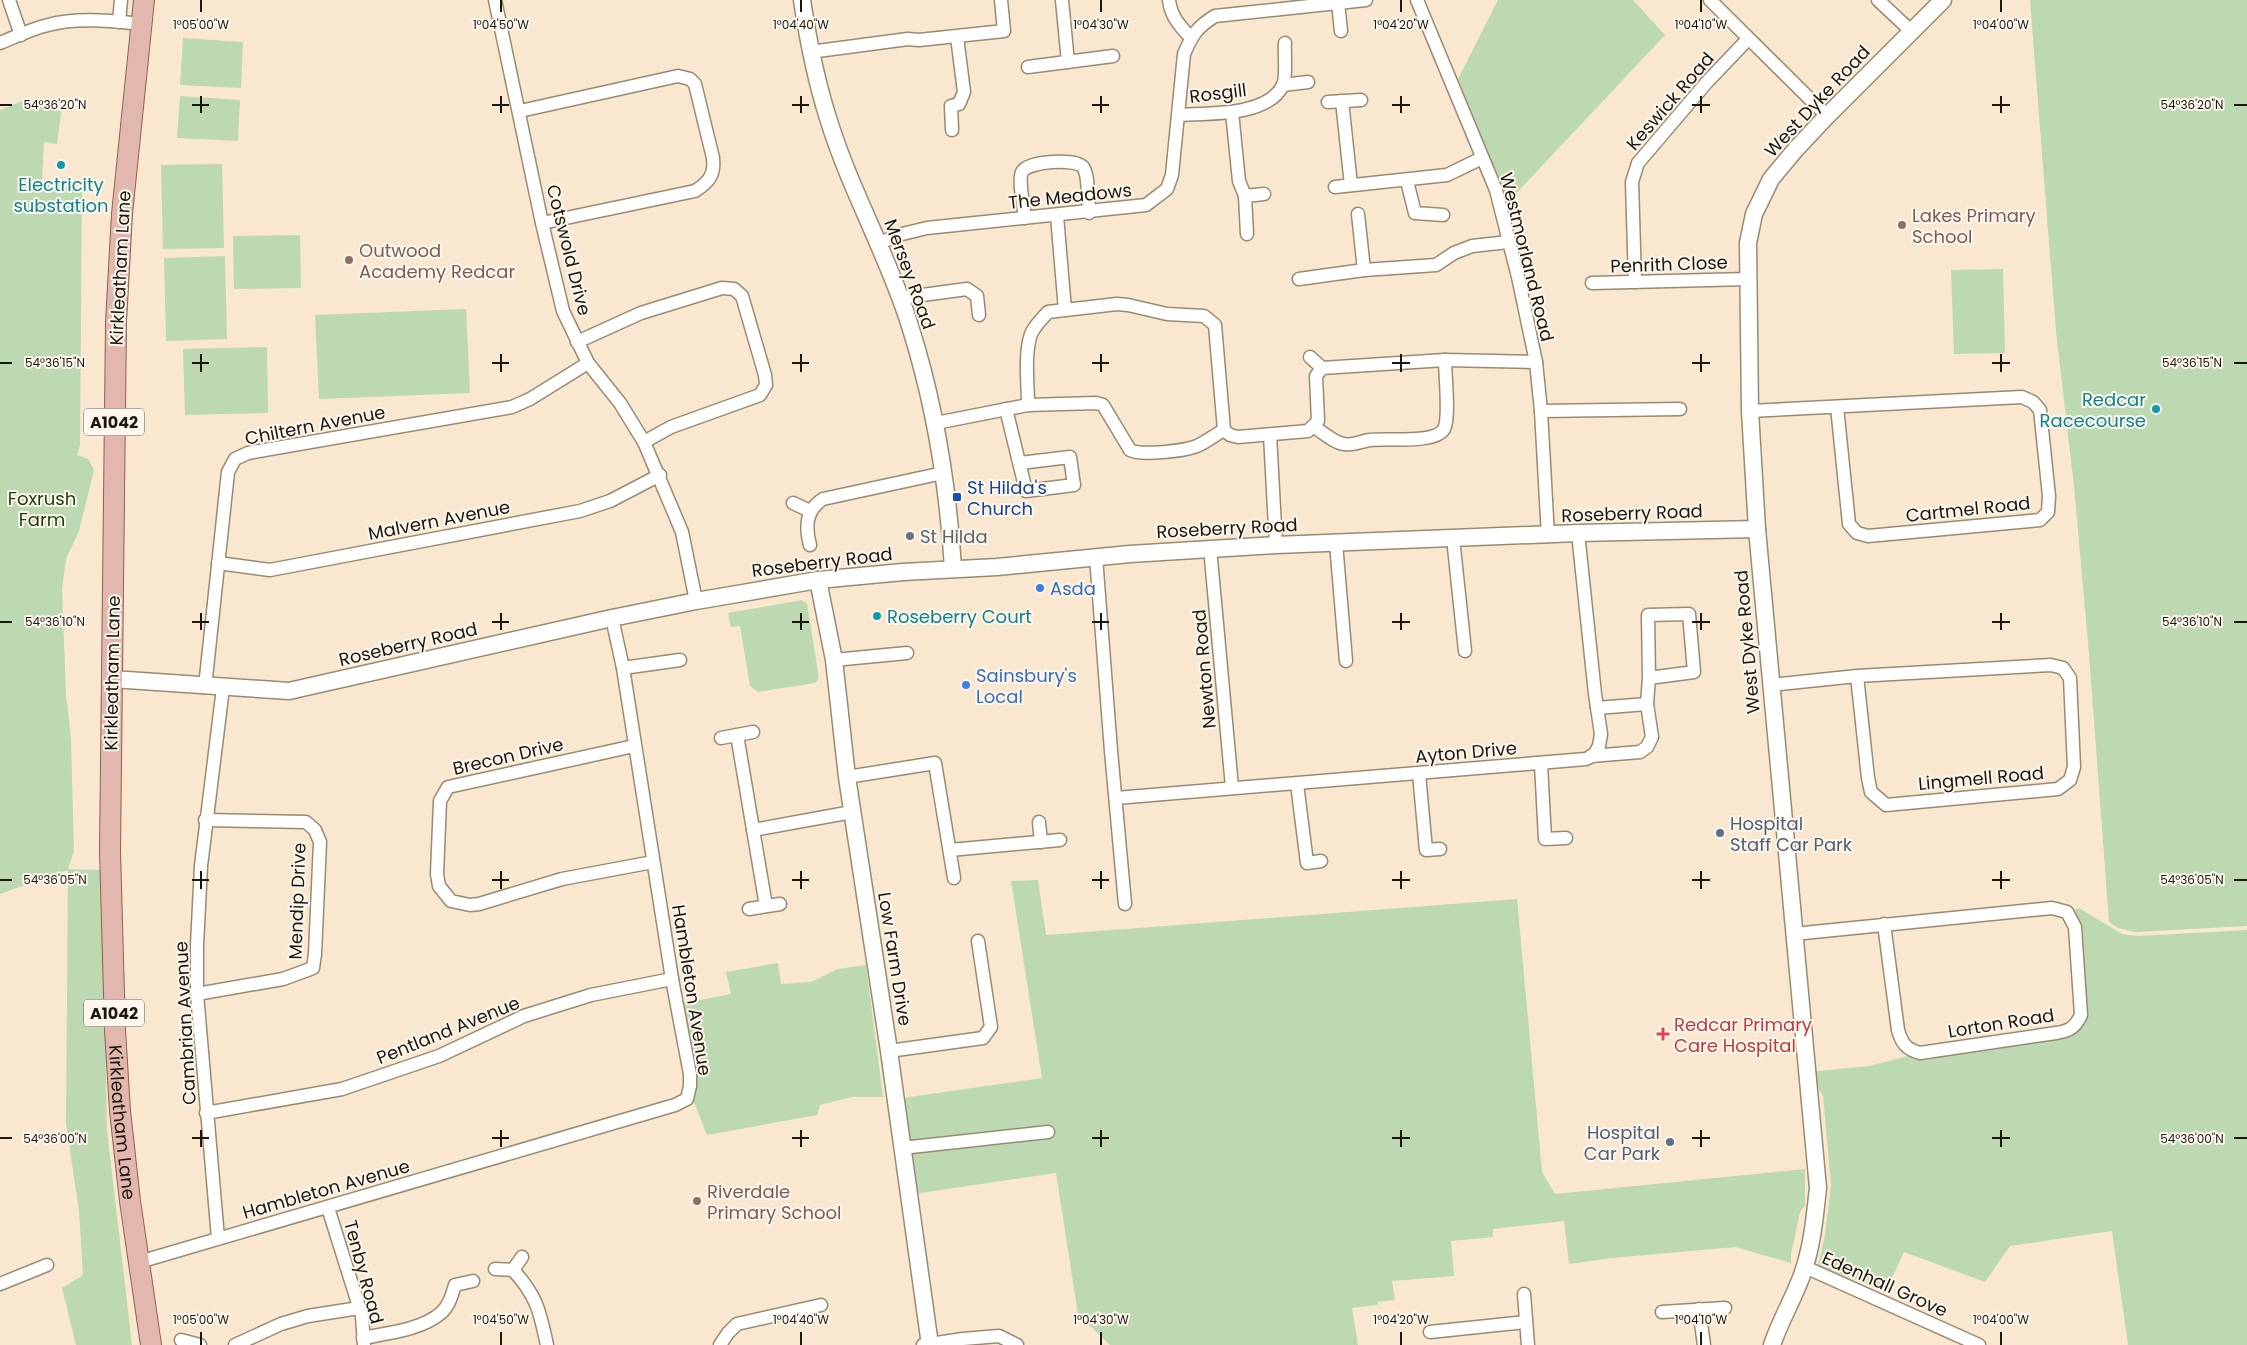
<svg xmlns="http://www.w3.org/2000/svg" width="2247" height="1345" viewBox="0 0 2247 1345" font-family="Poppins,sans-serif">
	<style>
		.green { fill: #bcd9b2 }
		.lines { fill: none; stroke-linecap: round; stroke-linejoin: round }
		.minor-casing { stroke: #998a73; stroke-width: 15 }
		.tertiary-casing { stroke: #998a73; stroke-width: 19 }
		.primary-casing { stroke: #906052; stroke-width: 22 }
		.minor { stroke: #fff; stroke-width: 12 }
		.tertiary { stroke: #fff; stroke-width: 16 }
		.primary { stroke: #e2b7ad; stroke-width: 20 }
		.ticks { fill: none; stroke: #1c170e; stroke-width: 2 }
		.culture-dot { fill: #0f9aa8; stroke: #fdf7ed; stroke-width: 2 }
		.education-dot { fill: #8d6e63; stroke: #fdf7ed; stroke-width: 2 }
		.transit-dot { fill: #1a4fb4; stroke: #fdf7ed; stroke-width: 2 }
		.worship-dot { fill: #6b7280; stroke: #fdf7ed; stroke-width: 2 }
		.shop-dot { fill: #3f7fe0; stroke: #fdf7ed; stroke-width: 2 }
		.service-dot { fill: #5c6f8a; stroke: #fdf7ed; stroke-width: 2 }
		.health-dot { fill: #e0444e; stroke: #fdf7ed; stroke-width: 2 }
		.labels { text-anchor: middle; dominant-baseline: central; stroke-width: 4; stroke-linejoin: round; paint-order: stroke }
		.shield { fill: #fdf7ed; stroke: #605a51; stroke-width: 1 }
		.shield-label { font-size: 16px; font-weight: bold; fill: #1c170e }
		.street-label { font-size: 18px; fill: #1c170e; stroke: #fdf7ed }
		.culture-label { font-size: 18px; fill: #0d838f; stroke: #fdf7ed }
		.education-label { font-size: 18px; fill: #785e54; stroke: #fdf7ed; text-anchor: start }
		.transit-label { font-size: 18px; fill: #164399; stroke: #fdf7ed; text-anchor: start }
		.park-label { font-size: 18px; fill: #1a3d06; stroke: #fdf7ed }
		.worship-label { font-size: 18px; fill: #5b616d; stroke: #fdf7ed; text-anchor: start }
		.shop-label { font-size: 18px; fill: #366cbe; stroke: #fdf7ed; text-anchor: start }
		.service-label { font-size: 18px; fill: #4e5e75; stroke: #fdf7ed; text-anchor: start }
		.health-label { font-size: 18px; fill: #be3a42; stroke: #fdf7ed; text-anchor: start }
		.ticks-label { font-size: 12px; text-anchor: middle; fill: #1c170e; stroke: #fdf7ed; stroke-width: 4; stroke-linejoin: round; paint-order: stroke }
	</style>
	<rect width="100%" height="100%" fill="#f9e8cf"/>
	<g class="green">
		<polygon points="1498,0 1633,0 1665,35 1508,202 1458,79"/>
		<polygon points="2030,0 2247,0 2247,926 2135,932 2118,928 2109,922 2089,654 2074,486 2056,332"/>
		<polygon points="183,38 243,42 241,88 180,85"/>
		<polygon points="180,96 240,100 238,141 177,138"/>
		<polygon points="25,100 62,106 57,144 44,142 42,182 82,188 80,445 77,455 88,459 94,470 79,531 66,559 62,589 66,694 71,739 74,851 68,869 102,870 107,1130 132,1345 76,1345 62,1288 83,1275 79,1211 66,1123 68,870 0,894 0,110"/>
		<polygon points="222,164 224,248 163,249 161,165"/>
		<polygon points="300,235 301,288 234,289 233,236"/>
		<polygon points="225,256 227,339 166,341 164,258"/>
		<polygon points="2003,269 2005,353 1954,354 1951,270"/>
		<polygon points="466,309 470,393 319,399 315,315"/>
		<polygon points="267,347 268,413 185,415 183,349"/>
		<polygon points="802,600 807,604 819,678 815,683 758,692 750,686 740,626 731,627 728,613"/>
		<polygon points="1038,880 1046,935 1517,899 1542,1172 1555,1194 1805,1169 1805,1206 1800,1212 1791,1254 1791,1263 1735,1247 1613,1258 1569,1264 1564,1221 1493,1229 1493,1237 1451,1241 1454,1276 1392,1281 1395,1300 1377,1302 1378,1305 1352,1308 1358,1345 1110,1345 1078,1314 1056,1173 914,1194 902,1098 1042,1078 1011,881"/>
		<polygon points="2079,908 2122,934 2139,936 2247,930 2247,1345 2128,1345 2112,1231 2010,1246 1985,1282 1904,1252 1886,1291 1818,1266 1825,1235 1831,1185 1823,1096 1808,1072 1869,1066 1920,1053 2056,1033 2081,1015 2067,912"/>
		<polygon points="778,963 781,984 811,982 838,969 866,965 883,1097 852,1097 820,1105 817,1115 707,1135 692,1097 696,1077 684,1003 731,994 726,972"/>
	</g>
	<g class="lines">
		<g class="minor-casing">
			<g id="minor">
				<polyline points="9,0 21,35"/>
				<polyline points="495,0 542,223 563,311 588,363 620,403 644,442 682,532 696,601"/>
				<polyline points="1062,0 1068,62"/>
				<path d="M1169,0C1171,17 1180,26 1191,38"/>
				<polyline points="1417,0 1496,190 1518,277 1536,362 1541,411 1548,536"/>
				<polyline points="1710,0 1827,116"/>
				<polyline points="1878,0 1911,31"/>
				<polyline points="1338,3 1341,31"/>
				<polyline points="119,22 121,0"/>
				<path d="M0,43C15,37 31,29 48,25C78,17 111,21 142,24"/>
				<polyline points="810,52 908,39 919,40 1004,31 1001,0"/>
				<polyline points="1028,67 1113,56"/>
				<polyline points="1283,85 1308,82"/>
				<polyline points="1342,101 1351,185"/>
				<polyline points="1328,102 1361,100"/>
				<path d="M520,111L678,76L690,79L695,84L713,158C715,175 709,182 695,191L542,223"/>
				<polyline points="1232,112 1239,181 1245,196 1247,234"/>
				<path d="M1179,115C1207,113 1268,117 1283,85C1287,77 1284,53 1285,43"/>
				<polyline points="952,130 951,106 959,104 964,92 957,37"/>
				<polyline points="1407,181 1415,213 1443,215"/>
				<polyline points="1335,187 1447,175 1482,158"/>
				<polyline points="1245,196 1264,194"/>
				<polyline points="1358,214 1364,270"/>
				<polyline points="1057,216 1065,310 1117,304 1128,305 1167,314 1204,316 1215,325 1224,430 1230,435 1238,437 1308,431 1318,421 1316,376 1322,368 1445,360 1536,362"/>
				<path d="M1025,218C1024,208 1018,180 1022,172C1028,161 1075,158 1083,167C1089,175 1088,202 1089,213"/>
				<path d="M880,243L898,235L927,228L1146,205L1167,189L1172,175L1184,54C1192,35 1197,27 1215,16L1366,0"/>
				<polyline points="1299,279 1364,270 1436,265 1454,253 1472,246 1508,242"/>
				<polyline points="1635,282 1632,182 1638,163 1707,82 1748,39"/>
				<polyline points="1592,283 1747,279"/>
				<polyline points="900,298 967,289 977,296 979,315"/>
				<polyline points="577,342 641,313 722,288 734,289 742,296 765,375 766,385 760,395 671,427 644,442"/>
				<polyline points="1310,357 1322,368"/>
				<path d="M1028,405C1028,383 1024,355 1031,334C1035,325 1042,319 1048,312L1065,310"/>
				<polyline points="1006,409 1026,491 1074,485 1070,457 1020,463"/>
				<polyline points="1541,411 1680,409"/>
				<polyline points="1750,411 2022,397 2033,402 2040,410 2049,496 2048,512 2040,520 2030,521 1868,536 1857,533 1849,524 1837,407"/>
				<path d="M936,423L1028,405L1096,403L1103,405L1130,450C1141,456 1184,451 1197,446C1206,442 1215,435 1224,430"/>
				<path d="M1314,427C1323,432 1334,443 1344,444C1353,446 1361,441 1370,440C1386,438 1436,444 1444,429C1450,418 1445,375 1445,360"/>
				<polyline points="1270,435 1276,545"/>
				<polyline points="793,503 810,511"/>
				<polyline points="1453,538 1465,651"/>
				<polyline points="1336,543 1346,661"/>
				<path d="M810,545C805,526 806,510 823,499L943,473"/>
				<polyline points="1210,548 1232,787"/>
				<polyline points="1096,557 1111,751 1125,904"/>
				<polyline points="218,563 270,570 580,511 610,501 660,475"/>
				<polyline points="834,660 907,653"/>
				<polyline points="623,668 680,660"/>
				<polyline points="1770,685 1857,676 1868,778 1871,792 1886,805 2058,789 2070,780 2074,767 2070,678 2063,668 2051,665 1857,676"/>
				<polyline points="205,687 228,472 235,459 248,453 512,407 530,399 588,363"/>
				<polyline points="1597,708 1647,704"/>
				<polyline points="737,735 766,906"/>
				<polyline points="721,738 753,732"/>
				<polyline points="634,746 448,787 440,801 437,874 439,886 451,901 470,905 479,904 562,879 653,862"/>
				<polyline points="1591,756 1640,752 1647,747 1652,737 1647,704 1649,678 1648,615 1689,614 1694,672 1649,678"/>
				<polyline points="1541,764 1545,839 1566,838"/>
				<polyline points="1419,774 1426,850 1440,849"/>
				<polyline points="847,777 935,763 954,878"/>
				<polyline points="1297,784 1307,863 1321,861"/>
				<polyline points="1116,798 1586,759 1594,755 1599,746 1601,734 1595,694 1578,533"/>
				<polyline points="1039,822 1041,842"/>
				<polyline points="753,830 852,812"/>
				<polyline points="950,850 1060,840"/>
				<polyline points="749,909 780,904"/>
				<path d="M1794,934L2052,908L2067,912L2075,927L2081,1015C2075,1028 2069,1031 2056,1033L1920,1053C1906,1049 1902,1044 1898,1030L1884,924"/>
				<polyline points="197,994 283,979 313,968 315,954 320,842 315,830 306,822 205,820"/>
				<polyline points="889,1051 983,1038 991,1027 978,941"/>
				<polyline points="206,1113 342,1089 439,1056 524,1016 591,995 672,979"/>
				<polyline points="902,1148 1048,1132"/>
				<polyline points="328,1208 362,1316 364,1345"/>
				<polyline points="218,1238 197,994 197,945 201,866 223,688"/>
				<polyline points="139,1262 675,1105 687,1099 690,1086 690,1074 672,979 623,668 612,618"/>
				<polyline points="1805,1267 1979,1345"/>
				<path d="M495,1269L513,1270C537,1296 540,1312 547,1345"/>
				<polyline points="513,1270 522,1257"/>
				<polyline points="0,1284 47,1265"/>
				<polyline points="1524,1294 1528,1345"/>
				<polyline points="1699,1309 1704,1345"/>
				<polyline points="1662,1312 1725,1308"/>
				<polyline points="1430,1332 1526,1322"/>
				<path d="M363,1338C388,1333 421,1330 441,1313C449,1306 452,1295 455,1285L473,1281"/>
				<polyline points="181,1340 200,1345"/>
				<polyline points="235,1345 281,1324 308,1316 359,1308"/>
				<polyline points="720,1345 728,1333 737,1324 821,1305"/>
				<polyline points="923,1345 963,1339 999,1336 1017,1345"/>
			</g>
		</g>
		<g class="tertiary-casing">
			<g id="tertiary">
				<path d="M802,0C808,40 816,80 828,118C850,190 888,255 910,326C935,405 948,486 953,568"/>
				<polyline points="818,580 834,660 847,777 889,1051 930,1345"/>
				<polyline points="112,679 289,691 612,618 696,601 818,580 903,572 997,567 1130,554 1276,545 1578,533 1757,529"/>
				<path d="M1772,1345C1781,1318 1798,1291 1805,1266C1813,1240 1815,1214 1818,1188L1757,529L1750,411L1748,243L1754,214L1771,179L1796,149L1827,116L1943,0"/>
			</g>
		</g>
		<g class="primary-casing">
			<g id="primary">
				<path id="s1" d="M144,0L122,214L116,322L110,851L115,1030L120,1111L130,1201L151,1345"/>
			</g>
		</g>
		<use href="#minor" class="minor"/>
		<use href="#tertiary" class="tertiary"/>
		<use href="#primary" class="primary"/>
	</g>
	<path class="ticks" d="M201,0V12M501,0V12M801,0V12M1101,0V12M1401,0V12M1701,0V12M2001,0V12M201,96V113M501,96V113M801,96V113M1101,96V113M1401,96V113M1701,96V113M2001,96V113M0,105H12M192,105H209M492,105H509M792,105H809M1092,105H1109M1392,105H1410M1692,105H1710M1992,105H2010M2234,105H2247M201,354V372M501,354V372M801,354V372M1101,354V372M1401,354V372M1701,354V372M2001,354V372M0,363H12M192,363H209M492,363H509M792,363H809M1092,363H1109M1392,363H1410M1692,363H1710M1992,363H2010M2234,363H2247M201,613V630M501,613V630M801,613V630M1101,613V630M1401,613V630M1701,613V630M2001,613V630M0,622H12M192,622H209M492,622H509M792,622H809M1092,622H1109M1392,622H1410M1692,622H1710M1992,622H2010M2234,622H2247M201,871V889M501,871V889M801,871V889M1101,871V889M1401,871V889M1701,871V889M2001,871V889M0,880H12M192,880H209M492,880H509M792,880H809M1092,880H1109M1392,880H1410M1692,880H1710M1992,880H2010M2234,880H2247M201,1130V1147M501,1130V1147M801,1130V1147M1101,1130V1147M1401,1130V1147M1701,1130V1147M2001,1130V1147M0,1138H12M192,1138H209M492,1138H509M792,1138H809M1092,1138H1109M1392,1138H1410M1692,1138H1710M1992,1138H2010M2234,1138H2247M201,1332V1345M501,1332V1345M801,1332V1345M1101,1332V1345M1401,1332V1345M1701,1332V1345M2001,1332V1345"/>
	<g class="culture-dot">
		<circle cx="61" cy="165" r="5"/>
		<circle cx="2156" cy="409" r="5"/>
		<circle cx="877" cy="616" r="5"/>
	</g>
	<g class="education-dot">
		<circle cx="1902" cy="225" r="5"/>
		<circle cx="349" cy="260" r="5"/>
		<circle cx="697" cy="1201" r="5"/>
	</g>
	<rect class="transit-dot" x="952" y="492" width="10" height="10" rx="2.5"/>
	<circle class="worship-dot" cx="910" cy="536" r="5"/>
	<g class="shop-dot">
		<circle cx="1040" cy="588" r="5"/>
		<circle cx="966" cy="685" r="5"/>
	</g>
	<g class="service-dot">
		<circle cx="1720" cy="833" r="5"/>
		<circle cx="1670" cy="1142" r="5"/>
	</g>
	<path class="health-dot" d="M1660.5 1026.5h5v5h5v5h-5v5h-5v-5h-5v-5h5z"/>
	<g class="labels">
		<g class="shield">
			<rect x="84" y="408.5" width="60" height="27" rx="4"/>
			<rect x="84" y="999.5" width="60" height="27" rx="4"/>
		</g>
		<g class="shield-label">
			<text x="114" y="422">A1042</text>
			<text x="114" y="1013">A1042</text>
		</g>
		<g class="street-label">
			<text transform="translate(1218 93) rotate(-7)">Rosgill</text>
			<text transform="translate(1670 101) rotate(-49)">Keswick Road</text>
			<text transform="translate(1817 101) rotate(-47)">West Dyke Road</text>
			<text transform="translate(1070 196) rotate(-6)">The Meadows</text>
			<text transform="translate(569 250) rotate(76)">Cotswold Drive</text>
			<text transform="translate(1527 257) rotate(76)">Westmorland Road</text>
			<text transform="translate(1669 264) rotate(-2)">Penrith Close</text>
			<text transform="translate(120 268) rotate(-87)">Kirkleatham Lane</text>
			<text transform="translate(910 274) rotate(70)">Mersey Road</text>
			<text transform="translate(315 425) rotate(-11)">Chiltern Avenue</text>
			<text transform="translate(1968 509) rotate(-6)">Cartmel Road</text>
			<text transform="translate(1632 513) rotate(-2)">Roseberry Road</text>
			<text transform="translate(439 520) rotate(-11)">Malvern Avenue</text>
			<text transform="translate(1227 528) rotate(-3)">Roseberry Road</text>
			<text transform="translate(822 562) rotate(-7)">Roseberry Road</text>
			<text transform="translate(1747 642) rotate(-95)">West Dyke Road</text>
			<text transform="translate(408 644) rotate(-13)">Roseberry Road</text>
			<text transform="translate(1204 669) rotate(-95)">Newton Road</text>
			<text transform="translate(112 673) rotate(-89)">Kirkleatham Lane</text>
			<text transform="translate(1466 752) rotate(-5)">Ayton Drive</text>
			<text transform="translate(508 756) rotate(-13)">Brecon Drive</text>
			<text transform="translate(1981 778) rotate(-5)">Lingmell Road</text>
			<text transform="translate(297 901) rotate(-88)">Mendip Drive</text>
			<text transform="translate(895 959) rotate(81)">Low Farm Drive</text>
			<text transform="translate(692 990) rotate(81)">Hambleton Avenue</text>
			<text transform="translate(185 1023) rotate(-93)">Cambrian Avenue</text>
			<text transform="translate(2001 1023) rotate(-9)">Lorton Road</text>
			<text transform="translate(448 1030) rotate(-22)">Pentland Avenue</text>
			<text stroke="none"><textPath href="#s1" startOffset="1124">Kirkleatham Lane</textPath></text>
			<text transform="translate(326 1189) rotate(-16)">Hambleton Avenue</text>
			<text transform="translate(364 1272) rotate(75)">Tenby Road</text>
			<text transform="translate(1885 1284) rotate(24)">Edenhall Grove</text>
		</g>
		<g class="culture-label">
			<text x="61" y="184">Electricity<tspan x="61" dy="21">substation</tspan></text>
			<text x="2146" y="399" text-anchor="end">Redcar<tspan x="2146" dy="21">Racecourse</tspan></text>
			<text x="887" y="616" text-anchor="start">Roseberry Court</text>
		</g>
		<g class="education-label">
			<text x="1912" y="215">Lakes Primary<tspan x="1912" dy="21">School</tspan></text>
			<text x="359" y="250">Outwood<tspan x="359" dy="21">Academy Redcar</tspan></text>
			<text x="707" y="1191">Riverdale<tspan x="707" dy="21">Primary School</tspan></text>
		</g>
		<g class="transit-label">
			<text x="967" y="487">St Hilda's<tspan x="967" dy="21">Church</tspan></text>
		</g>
		<g class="park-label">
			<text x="42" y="498">Foxrush<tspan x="42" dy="21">Farm</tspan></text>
		</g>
		<g class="worship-label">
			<text x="920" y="536">St Hilda</text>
		</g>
		<g class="shop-label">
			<text x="1050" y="588">Asda</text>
			<text x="976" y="675">Sainsbury's<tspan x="976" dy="21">Local</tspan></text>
		</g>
		<g class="service-label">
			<text x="1730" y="823">Hospital<tspan x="1730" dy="21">Staff Car Park</tspan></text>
			<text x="1660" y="1132" text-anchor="end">Hospital<tspan x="1660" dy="21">Car Park</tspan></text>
		</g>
		<g class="health-label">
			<text x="1674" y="1024">Redcar Primary<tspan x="1674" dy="21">Care Hospital</tspan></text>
		</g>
	</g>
	<g class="ticks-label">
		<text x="201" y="29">1°05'00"W</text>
		<text x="501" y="29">1°04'50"W</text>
		<text x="801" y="29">1°04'40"W</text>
		<text x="1101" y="29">1°04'30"W</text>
		<text x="1401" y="29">1°04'20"W</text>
		<text x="1701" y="29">1°04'10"W</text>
		<text x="2001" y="29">1°04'00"W</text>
		<text x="55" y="109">54°36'20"N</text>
		<text x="2192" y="109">54°36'20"N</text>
		<text x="55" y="367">54°36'15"N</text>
		<text x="2192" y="367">54°36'15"N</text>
		<text x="55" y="626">54°36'10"N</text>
		<text x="2192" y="626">54°36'10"N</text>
		<text x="55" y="884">54°36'05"N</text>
		<text x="2192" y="884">54°36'05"N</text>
		<text x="55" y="1143">54°36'00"N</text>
		<text x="2192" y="1143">54°36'00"N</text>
		<text x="201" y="1324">1°05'00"W</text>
		<text x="501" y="1324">1°04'50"W</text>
		<text x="801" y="1324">1°04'40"W</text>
		<text x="1101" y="1324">1°04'30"W</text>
		<text x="1401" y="1324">1°04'20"W</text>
		<text x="1701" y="1324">1°04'10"W</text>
		<text x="2001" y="1324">1°04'00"W</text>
	</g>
</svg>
